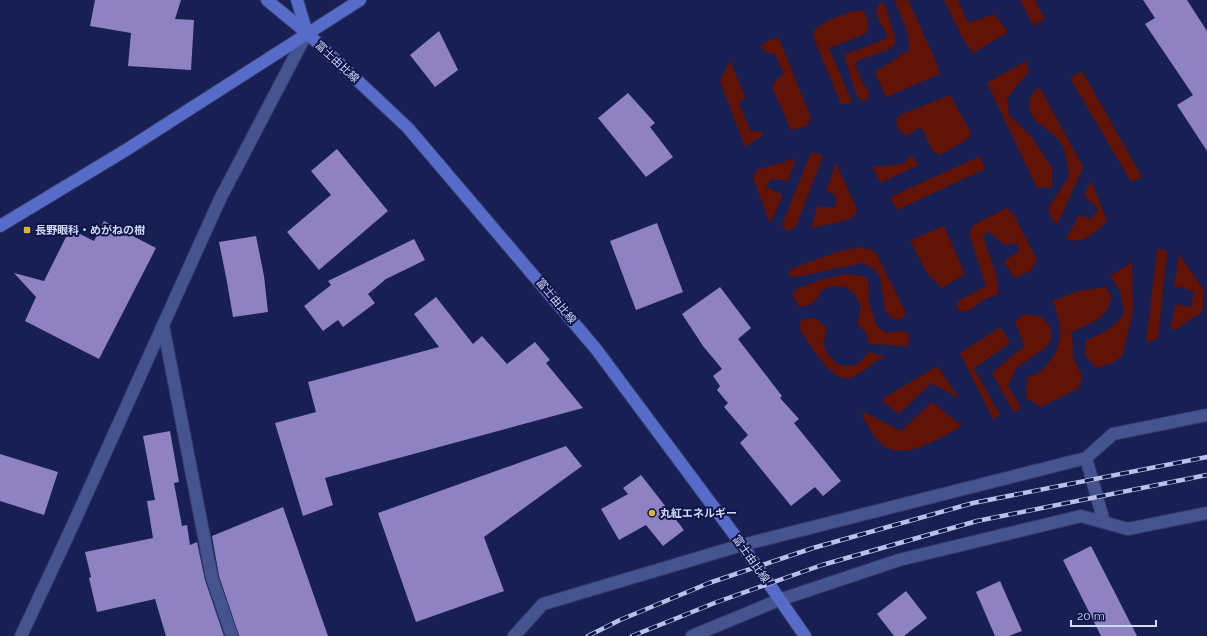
<svg xmlns="http://www.w3.org/2000/svg" width="1207" height="636" viewBox="0 0 1207 636" font-family="Raleway,'Noto Sans JP',sans-serif">
	<style>
		.green { fill: #611306 }
		.building { fill: #8e82c2 }
		.lines { fill: none; stroke-linecap: round; stroke-linejoin: round }
		.street-casing { stroke: #31396b; stroke-width: 14 }
		.secondary-casing { stroke: #31396b; stroke-width: 14 }
		.street { stroke: #45538e; stroke-width: 12 }
		.secondary { stroke: #576bc9; stroke-width: 12 }
		.rail-casing { stroke: #b8c2e6; stroke-width: 4.5 }
		.rail { stroke: #0f1448; stroke-width: 3; stroke-dasharray: 9; stroke-linecap: butt }
		.poi-dot { fill: #d8b434; stroke: #0f1448; stroke-width: 1.5 }
		.labels { text-anchor: middle; dominant-baseline: central; stroke-width: 4; stroke-linejoin: round; paint-order: stroke }
		.street-label { font-size: 11px; fill: #d0dafb; stroke: #0f1448 }
		.poi-label { font-size: 11px; font-weight: bold; fill: #d0dafb; stroke: #0f1448; text-anchor: start }
	</style>
	<rect width="100%" height="100%" fill="#171f53"/>
	<g class="green">
		<path d="M895,0H908L934,57L940,74L886,97L875,72L908,51C913,33 899,17 895,0Z"/>
		<polygon points="944,0 958,0 968,23 994,14 1008,32 973,53 963,39"/>
		<polygon points="1020,0 1035,0 1045,20 1033,25"/>
		<polygon points="880,3 885,4 895,38 895,44 888,50 859,60 855,64 862,82 869,92 868,98 864,102 857,97 844,55 885,39 887,34 879,21 876,10"/>
		<path d="M862,10C868,16 869,24 867,33L848,41L829,48L851,100L849,104H841L815,41L813,31C827,19 844,13 862,10Z"/>
		<polygon points="779,38 811,118 806,126 791,130 772,87 777,78 784,75 775,54 767,53 760,47 768,40"/>
		<polygon points="730,60 745,97 739,104 751,132 760,131 764,134 745,147 720,81"/>
		<polygon points="1026,61 1029,71 1007,98 1009,115 1030,135 1052,168 1052,187 1037,188 987,83"/>
		<polygon points="1082,71 1142,177 1131,182 1070,78"/>
		<path d="M1039,86L1083,167L1058,223L1052,221L1048,208L1069,176C1067,165 1067,153 1061,143C1051,128 1024,121 1030,99C1031,95 1036,90 1039,86Z"/>
		<polygon points="950,95 971,133 968,139 940,155 932,150 921,127 906,136 899,130 896,122 900,115"/>
		<polygon points="811,152 823,156 796,226 788,232 782,225"/>
		<polygon points="912,155 918,165 881,183 872,167 903,164"/>
		<polygon points="980,156 985,169 897,210 890,197"/>
		<polygon points="796,158 788,181 771,179 766,187 783,195 770,224 753,177 757,170"/>
		<polygon points="836,163 857,210 854,216 848,220 811,228 817,207 835,207 836,195 826,191"/>
		<path d="M1091,181L1107,220C1098,232 1082,245 1066,239L1079,215L1091,219L1098,209L1084,195Z"/>
		<path d="M1007,208L1014,215L1037,260L1030,271L1014,278L1004,261L1019,251L1016,243L1005,245L988,231L983,237C988,253 1000,277 998,294L985,299L966,312L956,309L958,301L986,286L969,233L973,225Z"/>
		<polygon points="944,226 965,274 942,288 927,273 910,240"/>
		<polygon points="861,247 875,251 906,313 903,318 895,320 885,311 880,277 874,269 863,263 796,277 788,275 791,269 809,262 843,250"/>
		<polygon points="1157,249 1167,250 1158,339 1146,342"/>
		<polygon points="1179,254 1204,290 1203,311 1175,330 1170,328 1176,304 1191,307 1194,291 1174,286"/>
		<path d="M1132,262L1133,312L1122,356L1114,362L1096,368L1085,355L1086,340C1102,334 1115,328 1124,313L1120,291L1110,276Z"/>
		<path d="M845,274L864,276L868,280L869,303L876,324L880,329L888,333L904,331L909,334L908,346L869,344L866,333L857,323C858,319 860,315 860,311C862,292 839,279 823,290C820,292 819,296 817,298C812,305 808,306 799,307L792,295L796,289L823,279Z"/>
		<path d="M1105,287L1111,294C1110,320 1090,322 1071,333L1073,345V358L1082,376L1079,388L1041,407L1026,398L1027,378C1032,375 1039,373 1043,369C1065,347 1063,328 1053,301L1078,291Z"/>
		<polygon points="1025,314 1042,317 1051,328 1051,340 1045,348 1016,368 1008,386 1021,407 1014,413 992,373 1024,346 1015,321"/>
		<path d="M810,318L816,319L826,327L825,336L823,344L828,355L837,364L845,366L857,365L869,352L884,356C875,362 859,375 850,378C831,383 808,341 799,328L801,320Z"/>
		<polygon points="1001,327 1010,343 974,368 1000,415 993,419 960,353"/>
		<polygon points="937,366 960,399 931,383 899,414 881,400"/>
		<path d="M932,402L962,426C941,437 902,464 880,443C872,435 867,423 861,414L866,413L901,431Z"/>
	</g>
	<g class="building">
		<polygon points="95,0 181,0 175,19 194,20 191,70 128,66 131,33 90,26"/>
		<polygon points="1143,0 1187,0 1207,31 1207,151 1177,105 1193,95 1145,24 1155,18"/>
		<polygon points="439,31 458,70 435,87 410,55"/>
		<polygon points="628,93 655,123 650,127 673,157 646,177 598,118"/>
		<polygon points="337,149 388,211 319,270 287,232 331,195 311,171"/>
		<polygon points="104,221 156,248 99,359 25,321 36,297 14,273 44,281 70,229 94,241"/>
		<polygon points="657,223 683,292 636,310 610,241"/>
		<polygon points="256,236 264,276 268,312 233,317 227,282 219,242"/>
		<polygon points="414,239 425,260 386,279 368,294 375,303 343,327 338,320 323,331 304,306 331,285 328,281"/>
		<polygon points="720,287 751,328 738,339 782,396 780,398 799,419 794,423 841,481 823,496 815,487 791,506 740,443 748,435 724,407 728,403 717,390 720,386 713,376 722,369 703,346 682,314"/>
		<polygon points="436,297 473,344 482,336 507,364 535,342 550,360 546,363 583,408 325,478 333,505 303,516 275,423 316,412 308,382 439,347 414,314"/>
		<polygon points="170,431 179,482 174,483 182,526 187,525 190,545 197,542 205,580 224,636 166,636 155,599 97,612 89,578 91,577 85,552 153,538 147,501 155,500 143,436"/>
		<polygon points="566,446 582,466 484,537 504,591 416,622 378,513"/>
		<polygon points="0,454 58,472 44,515 0,501"/>
		<polygon points="641,475 684,530 663,546 646,525 619,540 601,509 628,494 623,488"/>
		<polygon points="283,507 328,636 239,636 219,576 212,536"/>
		<polygon points="1091,546 1137,636 1101,636 1063,560"/>
		<polygon points="1000,581 1022,631 1009,636 995,636 976,592"/>
		<polygon points="906,591 927,618 904,636 894,636 877,614"/>
	</g>
	<g class="lines">
		<g class="street-casing">
			<g id="street">
				<polyline points="163,325 212,578 232,636"/>
				<polyline points="1086,458 1104,522"/>
				<polyline points="21,636 71,529 220,199 307,33"/>
				<polyline points="514,636 543,604 742,545 1086,458 1113,434 1207,415"/>
				<polyline points="692,636 779,600 899,560 1081,516 1128,529 1207,513"/>
			</g>
		</g>
		<g class="secondary-casing">
			<g id="secondary">
				<polyline points="267,0 307,33 408,128 596,349 742,545 805,636"/>
				<polyline points="297,0 307,33"/>
				<polyline points="0,226 126,150 360,0"/>
			</g>
		</g>
		<use href="#street" class="street"/>
		<use href="#secondary" class="secondary"/>
		<g class="rail-casing">
			<g id="rail">
				<polyline points="588,636 620,620 709,583 813,548 973,503 1207,457"/>
				<polyline points="632,636 717,602 822,565 977,521 1207,475"/>
			</g>
		</g>
		<use href="#rail" class="rail"/>
	</g>
	<g class="poi-dot">
		<rect x="23" y="226" width="8" height="8" rx="2"/>
		<circle cx="652" cy="513" r="4"/>
	</g>
	<g class="labels">
		<g class="street-label">
			<text transform="translate(337 62) rotate(43)">富士由比線</text>
			<text transform="translate(556 301) rotate(50)">富士由比線</text>
			<text transform="translate(751 559) rotate(55)">富士由比線</text>
		</g>
		<g class="poi-label">
			<text x="35" y="230">長野眼科・めがねの樹</text>
			<text x="660" y="513">丸紅エネルギー</text>
		</g>
	</g>
	<path d="M1071 620v6h85v-6" fill="none" stroke="#d0dafb" stroke-width="2"/>
	<text x="1077" y="620" font-size="12" fill="#d0dafb" stroke="#0f1448" stroke-width="3" paint-order="stroke">20 m</text>
</svg>
